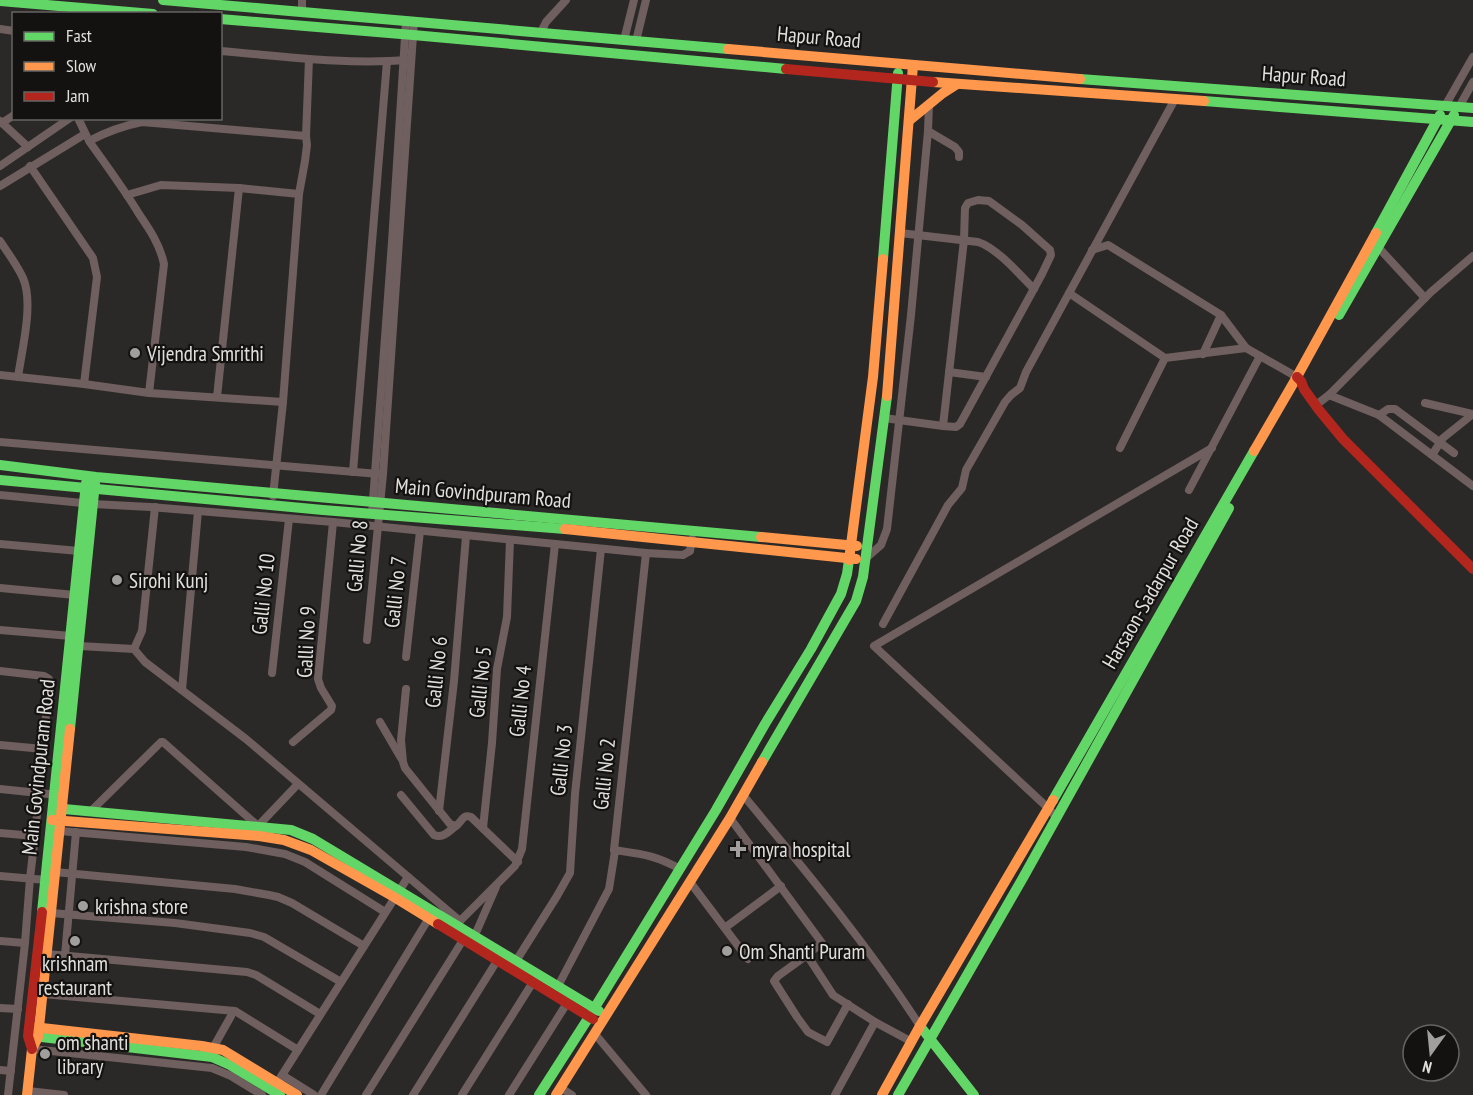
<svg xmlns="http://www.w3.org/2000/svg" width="1473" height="1095" viewBox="0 0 1473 1095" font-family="'PT Sans Narrow',sans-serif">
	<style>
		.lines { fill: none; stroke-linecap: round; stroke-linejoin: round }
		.street { stroke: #6f5f5e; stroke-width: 8 }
		.fast { stroke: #63d668; stroke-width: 10 }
		.slow { stroke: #ff974d; stroke-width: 10 }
		.jam { stroke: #b3261e; stroke-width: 10 }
		.poi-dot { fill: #a19f9d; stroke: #141210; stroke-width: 2 }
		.labels { text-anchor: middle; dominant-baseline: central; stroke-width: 4.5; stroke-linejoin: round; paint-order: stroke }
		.street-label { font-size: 21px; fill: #e1dfdc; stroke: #141210 }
		.poi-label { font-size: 21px; fill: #e1dfdc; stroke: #141210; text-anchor: start }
	</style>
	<rect width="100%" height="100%" fill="#2b2927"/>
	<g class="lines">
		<g class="street">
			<polyline points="302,12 302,0"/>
			<polyline points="0,29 14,31"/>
			<polyline points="544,33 543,28 546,22 566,0"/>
			<polyline points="624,40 634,0"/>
			<polyline points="636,41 646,0"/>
			<path d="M220,51C282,56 345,65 408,60"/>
			<polyline points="929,104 928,131 955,147 959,152 959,157"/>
			<polyline points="1445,106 1473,57"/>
			<polyline points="1459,107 1473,82"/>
			<polyline points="78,118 87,137"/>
			<polyline points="0,121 28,147"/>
			<polyline points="2,123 14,115"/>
			<polyline points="0,166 70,118"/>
			<polyline points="30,166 93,258 97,277 84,384"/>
			<polyline points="0,186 85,134"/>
			<polyline points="127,195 161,185 239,188 299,194"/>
			<path d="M900,233L978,242C997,248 1019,274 1034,289"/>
			<path d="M0,241C8,253 17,265 23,278C34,303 22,349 18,377"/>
			<polyline points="1378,247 1425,298"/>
			<polyline points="1092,250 1108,245 1221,315 1246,348 1297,377"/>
			<polyline points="1069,293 1165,358"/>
			<polyline points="1203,354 1221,315"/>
			<polyline points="949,372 986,377"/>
			<polyline points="0,375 84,384 149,393 283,402"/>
			<path d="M149,393L164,264C160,245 150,230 139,214C124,189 106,165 89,141C108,131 122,126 142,122L306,136"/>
			<polyline points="1329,395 1379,415 1388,409 1395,409 1454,453"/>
			<polyline points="217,397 239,188"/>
			<polyline points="1425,403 1473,414"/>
			<polyline points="1316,405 1329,395 1431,292 1473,256"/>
			<polyline points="1379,415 1473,486"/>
			<polyline points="884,418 943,426 956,427 960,424 1042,274 1051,255 1050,250 1022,225 989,201 978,200 968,203 965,208 964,240 943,426"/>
			<polyline points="0,442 379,474"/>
			<polyline points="1120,448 1165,358 1246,348"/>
			<polyline points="1432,455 1443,438 1473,414"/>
			<polyline points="353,472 387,61"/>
			<polyline points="1189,490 1260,356"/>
			<polyline points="0,495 93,504 150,507 333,522 646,553 683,555 690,551 692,539"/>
			<polyline points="273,496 283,402 299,194 305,161 307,145 306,136 309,59"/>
			<polyline points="372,514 392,242 406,21"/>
			<polyline points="0,544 79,551"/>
			<polyline points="865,559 881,545 887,529 911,315 928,131"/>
			<polyline points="0,588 75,595"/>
			<polyline points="883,624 948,505 962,488 966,470 1005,402 1011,395 1020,388 1026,372 1175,99"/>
			<polyline points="0,630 71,636"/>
			<polyline points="367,640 383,474 414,21"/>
			<polyline points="79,646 134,649 145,662 246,739 460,921"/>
			<polyline points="134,649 142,631 155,507"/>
			<polyline points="406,657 420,531"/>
			<polyline points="0,671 44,676 49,679 49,682 35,836 30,878 25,943 8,1095"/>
			<polyline points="272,673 289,519"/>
			<path d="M406,689L401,740L403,762L405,768L450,824L456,826C462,822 462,814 471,817L518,862"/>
			<polyline points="182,690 198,511"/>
			<polyline points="380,722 401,758"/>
			<polyline points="293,742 331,710 332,706 321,688 318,679 333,522"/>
			<polyline points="0,745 43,749"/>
			<polyline points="0,789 58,795"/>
			<path d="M401,795L434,835C443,839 449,831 456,826"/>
			<path d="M743,795C805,870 867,944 920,1026"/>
			<polyline points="91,811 161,742 163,742 258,826 298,784"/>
			<polyline points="439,811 454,681 466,536"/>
			<polyline points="1056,817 1048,808 874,646 1212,448"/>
			<polyline points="730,818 822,943 807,955 833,995 875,1022 912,1042"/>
			<polyline points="483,828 492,743 497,669 507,617 510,540"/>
			<polyline points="60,831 246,847 285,854 305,862 385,912"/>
			<polyline points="0,833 35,836"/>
			<path d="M614,850C641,854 656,855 680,869"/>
			<polyline points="55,872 235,889 269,895 278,897 292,903 364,946"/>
			<polyline points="0,876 46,880"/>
			<polyline points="690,882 748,959"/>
			<polyline points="51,913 175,923 250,933 264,937 341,982"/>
			<polyline points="458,923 515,866 522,849 555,544"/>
			<polyline points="726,927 781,886"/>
			<polyline points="475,935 496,887"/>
			<polyline points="0,941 25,943"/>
			<polyline points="47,954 247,972 256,975 320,1014"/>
			<polyline points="65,955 76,832"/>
			<polyline points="807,955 778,976 774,981 797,1017 808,1032 827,1042 848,1004"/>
			<polyline points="516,961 557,896 570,873 575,794 601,549"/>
			<polyline points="558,986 609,889 615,851 614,850 646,553"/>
			<polyline points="43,994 235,1011 298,1050"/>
			<polyline points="0,1008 18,1009"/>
			<polyline points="595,1034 646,1095"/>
			<polyline points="213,1048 231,1016"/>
			<polyline points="32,1049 212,1068 231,1076 262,1095"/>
			<polyline points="0,1070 11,1071"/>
			<polyline points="282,1075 314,1095"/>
			<polyline points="277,1083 408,877"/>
			<polyline points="561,1088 572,1095"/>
			<polyline points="28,1091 64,1095"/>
			<polyline points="321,1095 429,918"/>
			<polyline points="366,1095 463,940"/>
			<polyline points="413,1095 500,956"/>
			<polyline points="462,1095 533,982"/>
			<polyline points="509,1095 569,1000"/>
			<polyline points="835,1095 875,1022"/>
		</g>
		<g class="fast">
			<polyline points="163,0 728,49"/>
			<polyline points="0,1 153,14"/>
			<polyline points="220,19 413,35 786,69"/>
			<polyline points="1080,79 1473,108"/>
			<polyline points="1204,101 1473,122"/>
			<polyline points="1376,233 1440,115"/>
			<polyline points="883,259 898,73"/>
			<polyline points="1339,315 1454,115"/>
			<polyline points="0,465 96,477 761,537"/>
			<polyline points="0,480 323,510 565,529"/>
			<polyline points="70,729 95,483"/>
			<polyline points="762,762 856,601 863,577 887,396"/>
			<polyline points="1053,800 1254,451"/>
			<polyline points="53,808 291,830 313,839 599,1011"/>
			<polyline points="42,912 86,483"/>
			<polyline points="920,1026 974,1095"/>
			<polyline points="33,1036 212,1057 230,1065 280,1095"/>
			<polyline points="539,1095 589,1017 716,810 765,724 811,649 841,594 847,574 849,560"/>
			<polyline points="898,1095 1024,876 1229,508"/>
		</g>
		<g class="slow">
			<polyline points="728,49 1080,79"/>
			<polyline points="933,82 1204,101"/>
			<polyline points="910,120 943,93 957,84"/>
			<polyline points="887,396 913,65"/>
			<polyline points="1254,451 1294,382 1376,233"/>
			<polyline points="565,529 856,559"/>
			<polyline points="761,537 857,546"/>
			<polyline points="849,560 873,377 883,259"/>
			<polyline points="52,820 259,836 284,840 311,850 394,897 438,924"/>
			<polyline points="33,1027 202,1046 223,1050 297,1095"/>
			<polyline points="27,1095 32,1049 38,1037 70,729"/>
			<polyline points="556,1095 730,818 762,762"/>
			<polyline points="882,1095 920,1026 1053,800"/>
		</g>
		<g class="jam">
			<polyline points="786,69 933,82"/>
			<polyline points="1297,377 1301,381 1304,389 1319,410 1343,439 1473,569"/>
			<polyline points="438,924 593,1019"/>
			<polyline points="32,1049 28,1036 42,912"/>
		</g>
	</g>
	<g class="poi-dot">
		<circle cx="135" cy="353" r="6"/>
		<circle cx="117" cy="580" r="6"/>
		<path d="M735 840h6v6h6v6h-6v6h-6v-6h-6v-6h6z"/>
		<circle cx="83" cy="906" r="6"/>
		<circle cx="75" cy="941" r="6"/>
		<circle cx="727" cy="951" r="6"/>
		<circle cx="45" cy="1054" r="6"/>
	</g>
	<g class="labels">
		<g class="street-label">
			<text transform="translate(819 37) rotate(5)">Hapur Road</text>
			<text transform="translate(1304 76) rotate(4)">Hapur Road</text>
			<text transform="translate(483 493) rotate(5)">Main Govindpuram Road</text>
			<text transform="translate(357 556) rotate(-85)">Galli No 8</text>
			<text transform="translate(395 592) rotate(-84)">Galli No 7</text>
			<text transform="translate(1150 593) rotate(-60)">Harsaon-Sadarpur Road</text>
			<text transform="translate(263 594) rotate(-84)">Galli No 10</text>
			<text transform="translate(306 642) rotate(-87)">Galli No 9</text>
			<text transform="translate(436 672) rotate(-84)">Galli No 6</text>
			<text transform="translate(480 682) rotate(-84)">Galli No 5</text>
			<text transform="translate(520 701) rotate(-84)">Galli No 4</text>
			<text transform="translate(561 760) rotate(-84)">Galli No 3</text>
			<text transform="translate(38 767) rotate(-84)">Main Govindpuram Road</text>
			<text transform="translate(604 774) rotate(-84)">Galli No 2</text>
		</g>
		<g class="poi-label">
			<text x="147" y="353">Vijendra Smrithi</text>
			<text x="129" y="580">Sirohi Kunj</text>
			<text x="752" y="849">myra hospital</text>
			<text x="95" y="906">krishna store</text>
			<text x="739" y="951">Om Shanti Puram</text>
			<text x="75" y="963" text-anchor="middle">krishnam<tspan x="75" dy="24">restaurant</tspan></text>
			<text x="57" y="1042">om shanti<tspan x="57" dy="24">library</tspan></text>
		</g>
	</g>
	<rect x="12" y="12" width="210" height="108" fill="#141210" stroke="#666462" stroke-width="1.5"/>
	<rect x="24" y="32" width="30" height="9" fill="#63d668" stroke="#666462" stroke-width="1.5"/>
	<text x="66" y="42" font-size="18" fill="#e1dfdc">Fast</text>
	<rect x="24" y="62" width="30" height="9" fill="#ff974d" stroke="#666462" stroke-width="1.5"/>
	<text x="66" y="72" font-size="18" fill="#e1dfdc">Slow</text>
	<rect x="24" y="92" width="30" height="9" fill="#b3261e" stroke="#666462" stroke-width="1.5"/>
	<text x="66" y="102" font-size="18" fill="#e1dfdc">Jam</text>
	<g transform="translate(1431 1053) rotate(195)"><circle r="28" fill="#141210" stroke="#666462" stroke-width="1.5"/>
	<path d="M0-4.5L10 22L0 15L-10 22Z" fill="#a19f9d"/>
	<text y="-9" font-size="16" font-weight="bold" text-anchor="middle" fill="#e1dfdc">N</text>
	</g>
</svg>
